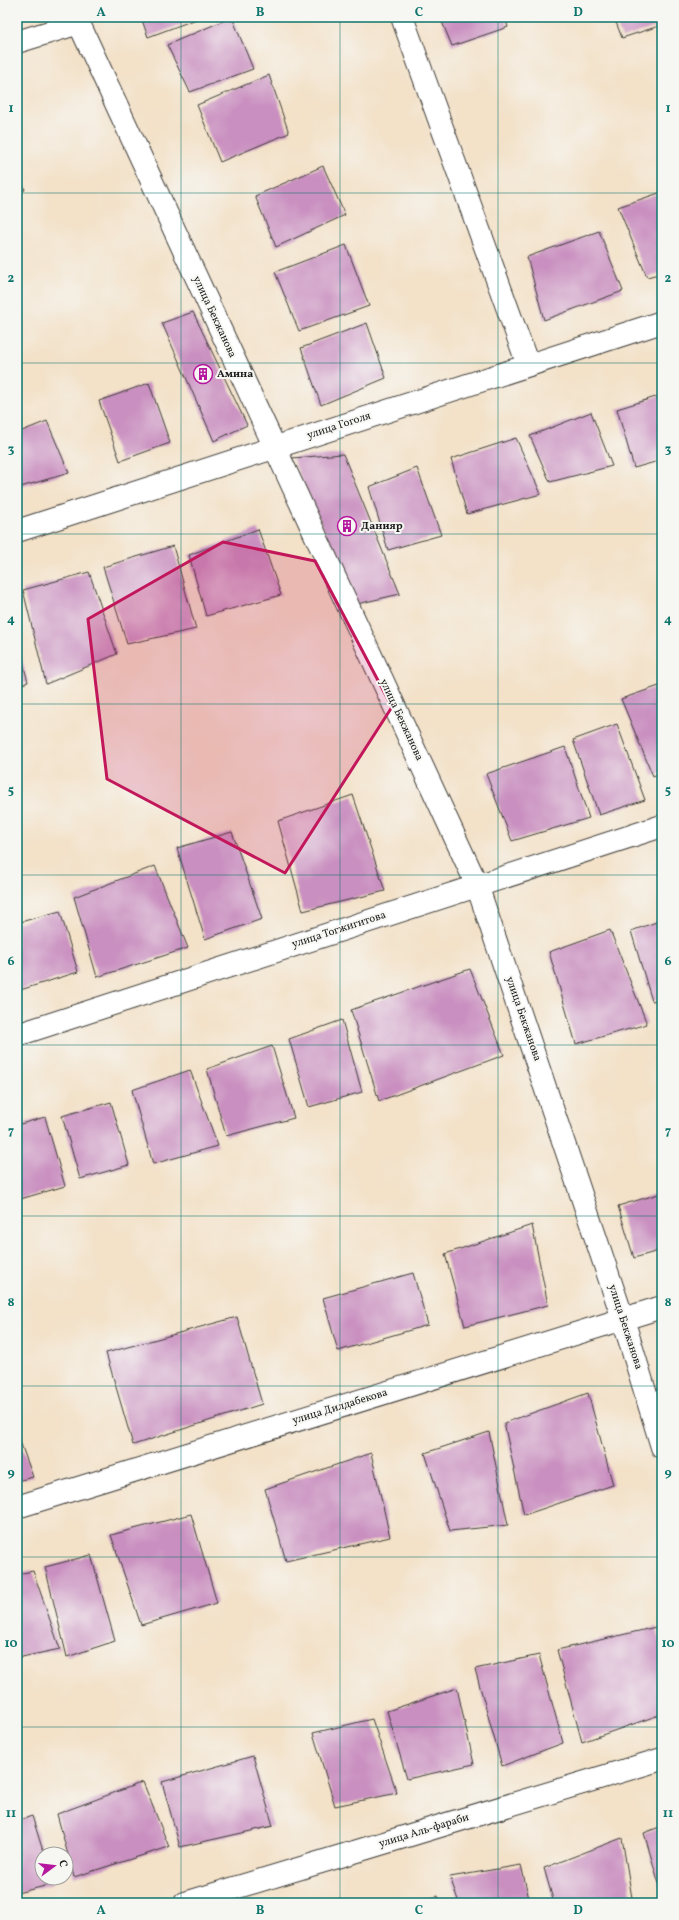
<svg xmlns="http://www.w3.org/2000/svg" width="679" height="1920" viewBox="0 0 679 1920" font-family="Vollkorn,serif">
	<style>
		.building { fill: #c98fc0 }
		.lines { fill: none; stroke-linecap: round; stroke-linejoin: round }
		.minor-casing { stroke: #3c3a36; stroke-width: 24 }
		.minor { stroke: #fff; stroke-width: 22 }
		.marked { fill: #c2185b; fill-opacity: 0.2; stroke: #c2185b; stroke-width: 3; stroke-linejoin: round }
		.grid { fill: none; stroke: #0f766e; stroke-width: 1; stroke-opacity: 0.55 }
		.labels { text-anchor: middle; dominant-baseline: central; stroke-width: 4; stroke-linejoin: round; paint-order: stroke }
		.street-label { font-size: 11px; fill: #1c1c1c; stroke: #f6f6f2 }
		.poi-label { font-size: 11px; font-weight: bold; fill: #1c1c1c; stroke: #f6f6f2; text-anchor: start }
		.neatline { fill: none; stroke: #0f766e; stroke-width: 1.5 }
		.grid-label { font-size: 13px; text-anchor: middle; font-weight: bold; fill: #0f766e }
	</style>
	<rect width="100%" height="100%" fill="#f6f6f2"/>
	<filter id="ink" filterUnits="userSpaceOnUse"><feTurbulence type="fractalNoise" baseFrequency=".025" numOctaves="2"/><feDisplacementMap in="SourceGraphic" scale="8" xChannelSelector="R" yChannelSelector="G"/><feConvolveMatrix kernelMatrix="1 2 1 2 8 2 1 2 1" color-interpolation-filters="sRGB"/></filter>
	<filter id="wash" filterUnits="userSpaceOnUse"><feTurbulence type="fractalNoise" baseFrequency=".012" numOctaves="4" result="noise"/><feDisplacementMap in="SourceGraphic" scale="16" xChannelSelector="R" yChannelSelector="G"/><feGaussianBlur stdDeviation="0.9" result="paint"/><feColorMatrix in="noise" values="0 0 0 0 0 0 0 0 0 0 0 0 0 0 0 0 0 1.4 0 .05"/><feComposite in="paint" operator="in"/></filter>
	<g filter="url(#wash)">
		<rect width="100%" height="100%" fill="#f3e1c8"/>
		<g id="blocks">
			<g class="building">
				<polygon points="141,17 202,17 148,37"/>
				<polygon points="232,17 253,69 190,92 167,45"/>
				<polygon points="440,17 505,17 508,27 452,46"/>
				<polygon points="614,17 662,17 662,25 622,38"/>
				<polygon points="269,75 289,133 220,162 197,105"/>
				<polygon points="323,166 345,215 276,247 255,196"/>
				<polygon points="17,169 25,190 17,192"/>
				<polygon points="662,192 662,273 647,277 618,207"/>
				<polygon points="599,231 623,291 544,320 527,257"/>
				<polygon points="346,245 369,306 299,331 275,272"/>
				<polygon points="193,312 247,425 214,441 162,323"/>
				<polygon points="367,323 386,378 321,405 301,348"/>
				<polygon points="149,383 170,443 120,461 99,401"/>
				<polygon points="662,395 662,460 634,468 617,409"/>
				<polygon points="591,412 612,466 550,482 530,436"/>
				<polygon points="47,421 69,473 17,488 17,433"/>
				<polygon points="516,438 541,494 467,514 451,459"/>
				<polygon points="343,454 400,594 357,604 292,458"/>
				<polygon points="417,468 441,535 388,550 369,487"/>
				<polygon points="258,529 281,595 206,616 189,555"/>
				<polygon points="173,546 196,629 127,644 103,567"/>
				<polygon points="89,572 117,654 46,684 23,590"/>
				<polygon points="17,640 28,682 17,686"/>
				<polygon points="662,685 662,772 653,776 621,699"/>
				<polygon points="617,724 645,800 599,815 573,740"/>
				<polygon points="565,747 589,818 512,841 486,774"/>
				<polygon points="353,795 385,891 303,911 278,821"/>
				<polygon points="232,832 262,919 205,939 177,848"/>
				<polygon points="155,866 188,948 97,977 74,897"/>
				<polygon points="60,911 78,972 17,991 17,923"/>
				<polygon points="662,920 662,999 652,1001 631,931"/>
				<polygon points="610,930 647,1024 576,1044 549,952"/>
				<polygon points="470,969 504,1055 379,1101 351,1010"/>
				<polygon points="342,1020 362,1092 309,1107 289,1039"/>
				<polygon points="272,1046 294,1118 226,1136 207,1069"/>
				<polygon points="190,1070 218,1146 153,1164 132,1090"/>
				<polygon points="111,1102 129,1165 80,1179 62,1116"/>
				<polygon points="45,1117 65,1186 17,1200 17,1125"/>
				<polygon points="662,1193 662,1250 634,1258 618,1206"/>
				<polygon points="532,1225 548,1305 465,1326 445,1254"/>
				<polygon points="413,1273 428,1325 338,1351 323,1298"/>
				<polygon points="237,1317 262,1404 133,1445 106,1353"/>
				<polygon points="588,1393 613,1485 524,1515 504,1423"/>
				<polygon points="489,1432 508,1525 450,1531 425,1453"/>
				<polygon points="17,1433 33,1477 17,1481"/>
				<polygon points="371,1453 390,1537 286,1561 265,1489"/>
				<polygon points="191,1514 217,1603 141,1625 111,1535"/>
				<polygon points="91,1555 115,1641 67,1657 45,1567"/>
				<polygon points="33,1571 60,1649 17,1658 17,1574"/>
				<polygon points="656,1627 662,1647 662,1714 582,1742 557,1650"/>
				<polygon points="539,1655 563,1743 502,1766 475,1669"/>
				<polygon points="457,1688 474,1764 407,1779 387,1711"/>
				<polygon points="372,1719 397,1793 335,1806 313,1733"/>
				<polygon points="253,1756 273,1826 180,1847 162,1782"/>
				<polygon points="143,1782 169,1847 74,1877 57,1814"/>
				<polygon points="32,1816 44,1854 42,1854 42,1878 51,1878 53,1884 17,1893 17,1821"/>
				<polygon points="662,1826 662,1894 644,1833"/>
				<polygon points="622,1838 632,1898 613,1903 554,1903 544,1868"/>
				<polygon points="521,1865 530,1903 459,1903 450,1877"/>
				<polygon points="438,1896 440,1903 416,1903"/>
			</g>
		</g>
	</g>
	<g filter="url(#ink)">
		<use href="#blocks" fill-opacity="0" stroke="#3c3a36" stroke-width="1"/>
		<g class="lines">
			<g class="minor-casing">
				<g id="minor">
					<polyline points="76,17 477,885 623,1319 662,1447"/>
					<polyline points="402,17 528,365"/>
					<polyline points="17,42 79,23"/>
					<polyline points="17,531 662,322"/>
					<polyline points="17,1035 662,826"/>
					<polyline points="17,1507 662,1307"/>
					<polyline points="185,1903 662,1759"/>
				</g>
			</g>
			<use href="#minor" class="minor"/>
		</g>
	</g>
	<path class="marked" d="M223,542L315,561L392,707L285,873L107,779L88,619Z"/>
	<path class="grid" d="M181,17V1903M340,17V1903M498,17V1903M17,193H662M17,363H662M17,534H662M17,704H662M17,875H662M17,1045H662M17,1216H662M17,1386H662M17,1557H662M17,1727H662"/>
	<defs>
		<g id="building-ring" transform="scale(1)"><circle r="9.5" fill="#f6f6f2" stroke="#b5179e" stroke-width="1.5"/><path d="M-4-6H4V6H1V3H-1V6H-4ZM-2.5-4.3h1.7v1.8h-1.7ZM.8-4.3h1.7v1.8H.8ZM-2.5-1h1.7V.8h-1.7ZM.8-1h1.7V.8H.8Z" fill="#b5179e"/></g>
	</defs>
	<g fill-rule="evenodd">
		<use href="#building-ring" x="203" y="374"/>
		<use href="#building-ring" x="347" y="526"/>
	</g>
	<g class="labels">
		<g class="street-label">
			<text transform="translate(214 317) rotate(65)">улица Бекжанова</text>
			<text transform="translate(339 426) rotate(-18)">улица Гоголя</text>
			<text transform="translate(401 720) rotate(65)">улица Бекжанова</text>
			<text transform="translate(339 930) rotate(-18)">улица Тогжигитова</text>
			<text transform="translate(523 1019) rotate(71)">улица Бекжанова</text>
			<text transform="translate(625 1327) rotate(72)">улица Бекжанова</text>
			<text transform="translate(340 1407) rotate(-17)">улица Дилдабекова</text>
			<text transform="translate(424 1831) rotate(-17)">улица Аль-фараби</text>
		</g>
		<g class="poi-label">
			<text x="217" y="374">Амина</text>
			<text x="361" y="526">Данияр</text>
		</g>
	</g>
	<rect width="679" height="1920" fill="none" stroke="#f6f6f2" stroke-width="44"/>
	<g transform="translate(54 1866) rotate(75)"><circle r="19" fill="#f6f6f2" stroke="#9f9f9c"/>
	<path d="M0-3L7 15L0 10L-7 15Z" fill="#b5179e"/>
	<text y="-6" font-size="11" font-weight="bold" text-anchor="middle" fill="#1c1c1c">С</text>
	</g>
	<rect x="22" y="22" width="635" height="1876" class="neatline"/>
	<g class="grid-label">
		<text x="101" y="16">A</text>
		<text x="260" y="16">B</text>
		<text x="419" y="16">C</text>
		<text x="578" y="16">D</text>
		<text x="11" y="112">1</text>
		<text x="668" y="112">1</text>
		<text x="11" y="282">2</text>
		<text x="668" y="282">2</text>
		<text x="11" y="453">3</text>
		<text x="668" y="453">3</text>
		<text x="11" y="623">4</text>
		<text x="668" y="623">4</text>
		<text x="11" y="794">5</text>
		<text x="668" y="794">5</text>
		<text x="11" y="965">6</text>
		<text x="668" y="965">6</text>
		<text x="11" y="1135">7</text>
		<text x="668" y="1135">7</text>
		<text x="11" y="1306">8</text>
		<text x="668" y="1306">8</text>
		<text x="11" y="1476">9</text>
		<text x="668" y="1476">9</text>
		<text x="11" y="1647">10</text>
		<text x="668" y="1647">10</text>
		<text x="11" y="1817">11</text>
		<text x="668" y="1817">11</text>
		<text x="101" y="1914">A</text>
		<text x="260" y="1914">B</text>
		<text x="419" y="1914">C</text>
		<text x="578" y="1914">D</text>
	</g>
</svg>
